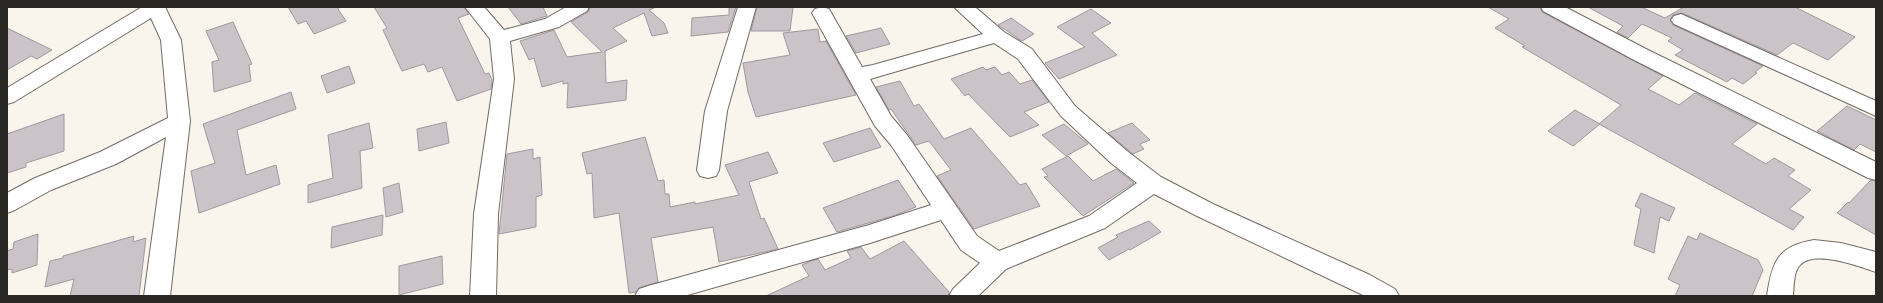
<svg xmlns="http://www.w3.org/2000/svg" width="1883" height="303" viewBox="0 0 1883 303" font-family="Jost,sans-serif">
	<style>
		.building { fill: #ccc3c9; stroke: #a0989e }
		.lines { fill: none; stroke-linecap: round; stroke-linejoin: round }
		.minor-casing { stroke: #706b64; stroke-width: 2 }
		.minor { fill: #fff; fill-rule: evenodd }
	</style>
	<rect width="100%" height="100%" fill="#f9f4ec"/>
	<g class="building">
		<polygon points="288,7 339,7 338,9 346,21 314,34 306,21 298,24"/>
		<polygon points="374,7 464,7 469,14 458,18 485,74 489,73 492,80 491,89 457,101 442,67 428,72 424,64 402,71 383,30 387,28"/>
		<polygon points="508,7 543,7 547,16 521,24"/>
		<polygon points="590,7 656,7 649,10 664,23 668,33 652,36 644,13 613,28 627,41 605,51 606,83 627,80 626,100 567,108 568,83 563,84 563,81 542,87 534,58 529,60 520,41 554,30 567,57 602,52 571,22 588,12"/>
		<polygon points="729,7 736,7 728,32 691,36 692,18 729,15"/>
		<polygon points="757,7 793,7 790,31 751,31"/>
		<polygon points="1488,7 1540,7 1542,12 1663,76 1648,89 1679,105 1695,93 1757,124 1732,144 1766,164 1774,158 1795,170 1788,176 1811,190 1789,209 1804,217 1793,230 1599,124 1621,105 1522,47 1525,46 1495,28 1509,19"/>
		<polygon points="1588,7 1641,7 1665,18 1684,7 1795,7 1855,37 1828,60 1793,43 1777,55 1682,13 1673,15 1670,20 1673,25 1763,66 1755,72 1757,73 1743,84 1732,78 1727,82 1675,55 1683,50 1668,41 1672,38 1642,24 1628,38 1617,32 1623,26"/>
		<polygon points="1091,9 1111,23 1092,33 1117,55 1059,79 1045,63 1085,47 1057,27"/>
		<polygon points="1011,18 1034,34 1022,41 998,25"/>
		<polygon points="233,22 252,64 249,65 251,81 214,92 212,62 219,60 206,31"/>
		<polygon points="7,28 52,50 37,59 31,56 7,70"/>
		<polygon points="881,28 890,44 856,53 846,36"/>
		<polygon points="818,29 820,42 826,41 856,95 756,117 748,92 743,63 790,55 783,33"/>
		<polygon points="349,66 355,83 327,93 321,76"/>
		<polygon points="983,67 986,70 995,67 1002,75 1009,72 1020,84 1032,80 1049,102 1024,112 1039,125 1010,137 968,94 965,96 951,79"/>
		<polygon points="900,81 914,106 919,104 944,139 971,128 1020,185 1026,183 1040,206 974,229 937,176 951,170 929,141 916,145 891,109 889,110 876,87"/>
		<polygon points="291,92 296,109 237,130 246,175 276,165 280,184 199,213 191,171 215,163 203,124"/>
		<polygon points="1847,106 1876,120 1876,152 1860,144 1854,150 1817,131"/>
		<polygon points="1575,110 1600,124 1573,146 1548,131"/>
		<polygon points="64,114 64,151 26,163 26,167 7,173 7,134"/>
		<polygon points="446,122 449,143 419,151 417,129"/>
		<polygon points="369,123 373,148 360,151 362,188 308,203 308,185 333,178 328,135"/>
		<polygon points="1132,123 1150,140 1140,144 1144,149 1133,154 1108,133"/>
		<polygon points="1064,124 1088,144 1066,156 1042,135"/>
		<polygon points="870,128 881,147 834,162 823,143"/>
		<polygon points="645,137 658,181 664,180 665,194 669,194 670,207 695,202 695,204 739,195 725,165 768,152 778,173 749,182 761,219 764,218 778,249 719,262 713,227 651,238 658,282 639,288 636,292 629,293 619,213 594,218 592,173 587,174 582,153"/>
		<polygon points="533,149 533,159 540,157 542,195 536,197 536,227 499,234 507,154"/>
		<polygon points="1068,156 1093,181 1116,169 1134,183 1083,216 1044,177 1048,176 1042,169"/>
		<polygon points="898,180 916,207 893,216 837,232 823,208"/>
		<polygon points="1871,180 1876,181 1876,235 1837,213 1848,202 1849,203"/>
		<polygon points="399,183 403,212 386,217 383,188"/>
		<polygon points="1641,193 1675,208 1669,221 1660,217 1654,253 1634,245 1641,209 1635,206"/>
		<polygon points="383,215 382,235 331,248 332,227"/>
		<polygon points="1149,221 1161,232 1130,250 1129,249 1109,260 1098,248 1118,237 1116,235"/>
		<polygon points="1700,233 1758,260 1763,270 1752,296 1675,296 1680,285 1668,279 1688,236 1697,240"/>
		<polygon points="38,234 37,265 12,273 12,269 7,270 7,251 13,249 14,242"/>
		<polygon points="134,236 133,242 146,238 139,296 70,296 74,279 45,287 50,261 63,258 63,256"/>
		<polygon points="904,241 949,292 948,296 766,296 809,276 802,265 811,261 818,259 825,270 851,258 847,251 861,247 870,259"/>
		<polygon points="442,256 443,284 399,295 399,266"/>
	</g>
	<g class="lines">
		<g class="minor-casing">
			<g id="minor">
				<polygon points="142,7 165,7 181,40 190,121 170,296 144,296 166,137 116,164 51,190 15,210 7,213 7,193 35,178 100,152 168,118 161,40 151,18 14,102 7,104 7,88"/>
				<polygon points="465,7 484,7 504,30 545,19 566,7 589,7 587,11 559,27 510,41 514,79 498,214 496,296 470,296 474,214 494,79 490,39"/>
				<polygon points="738,7 756,7 727,111 719,170 716,176 708,178 700,176 697,170 705,111"/>
				<path d="M822,7L829,9L862,67L873,65L983,34L954,7H975L1004,32L1032,49L1075,106L1127,151L1161,177L1213,204L1370,275L1395,289L1399,296H1365L1197,216L1154,194L1105,228L1006,269L978,296H949L953,289L980,263L961,250L941,220L870,243L684,296H635L639,289L648,286L869,225L931,205L891,145L875,126L812,13L815,9ZM994,43L1018,59L1061,116L1111,163L1137,183L1089,216L999,251L977,236L907,135L891,116L870,79Z"/>
				<polygon points="1541,7 1565,7 1648,50 1876,162 1876,180 1868,178 1634,60 1543,11"/>
				<polygon points="1681,14 1876,101 1876,116 1674,24 1671,20 1674,16"/>
				<path d="M1814,240L1841,243L1876,252V272C1859,266 1816,250 1801,264C1793,271 1794,286 1793,296H1767C1772,261 1778,246 1814,240Z"/>
			</g>
		</g>
		<use href="#minor" class="minor"/>
	</g>
	<rect width="1883" height="303" fill="none" stroke="#2a2825" stroke-width="16"/>
</svg>
